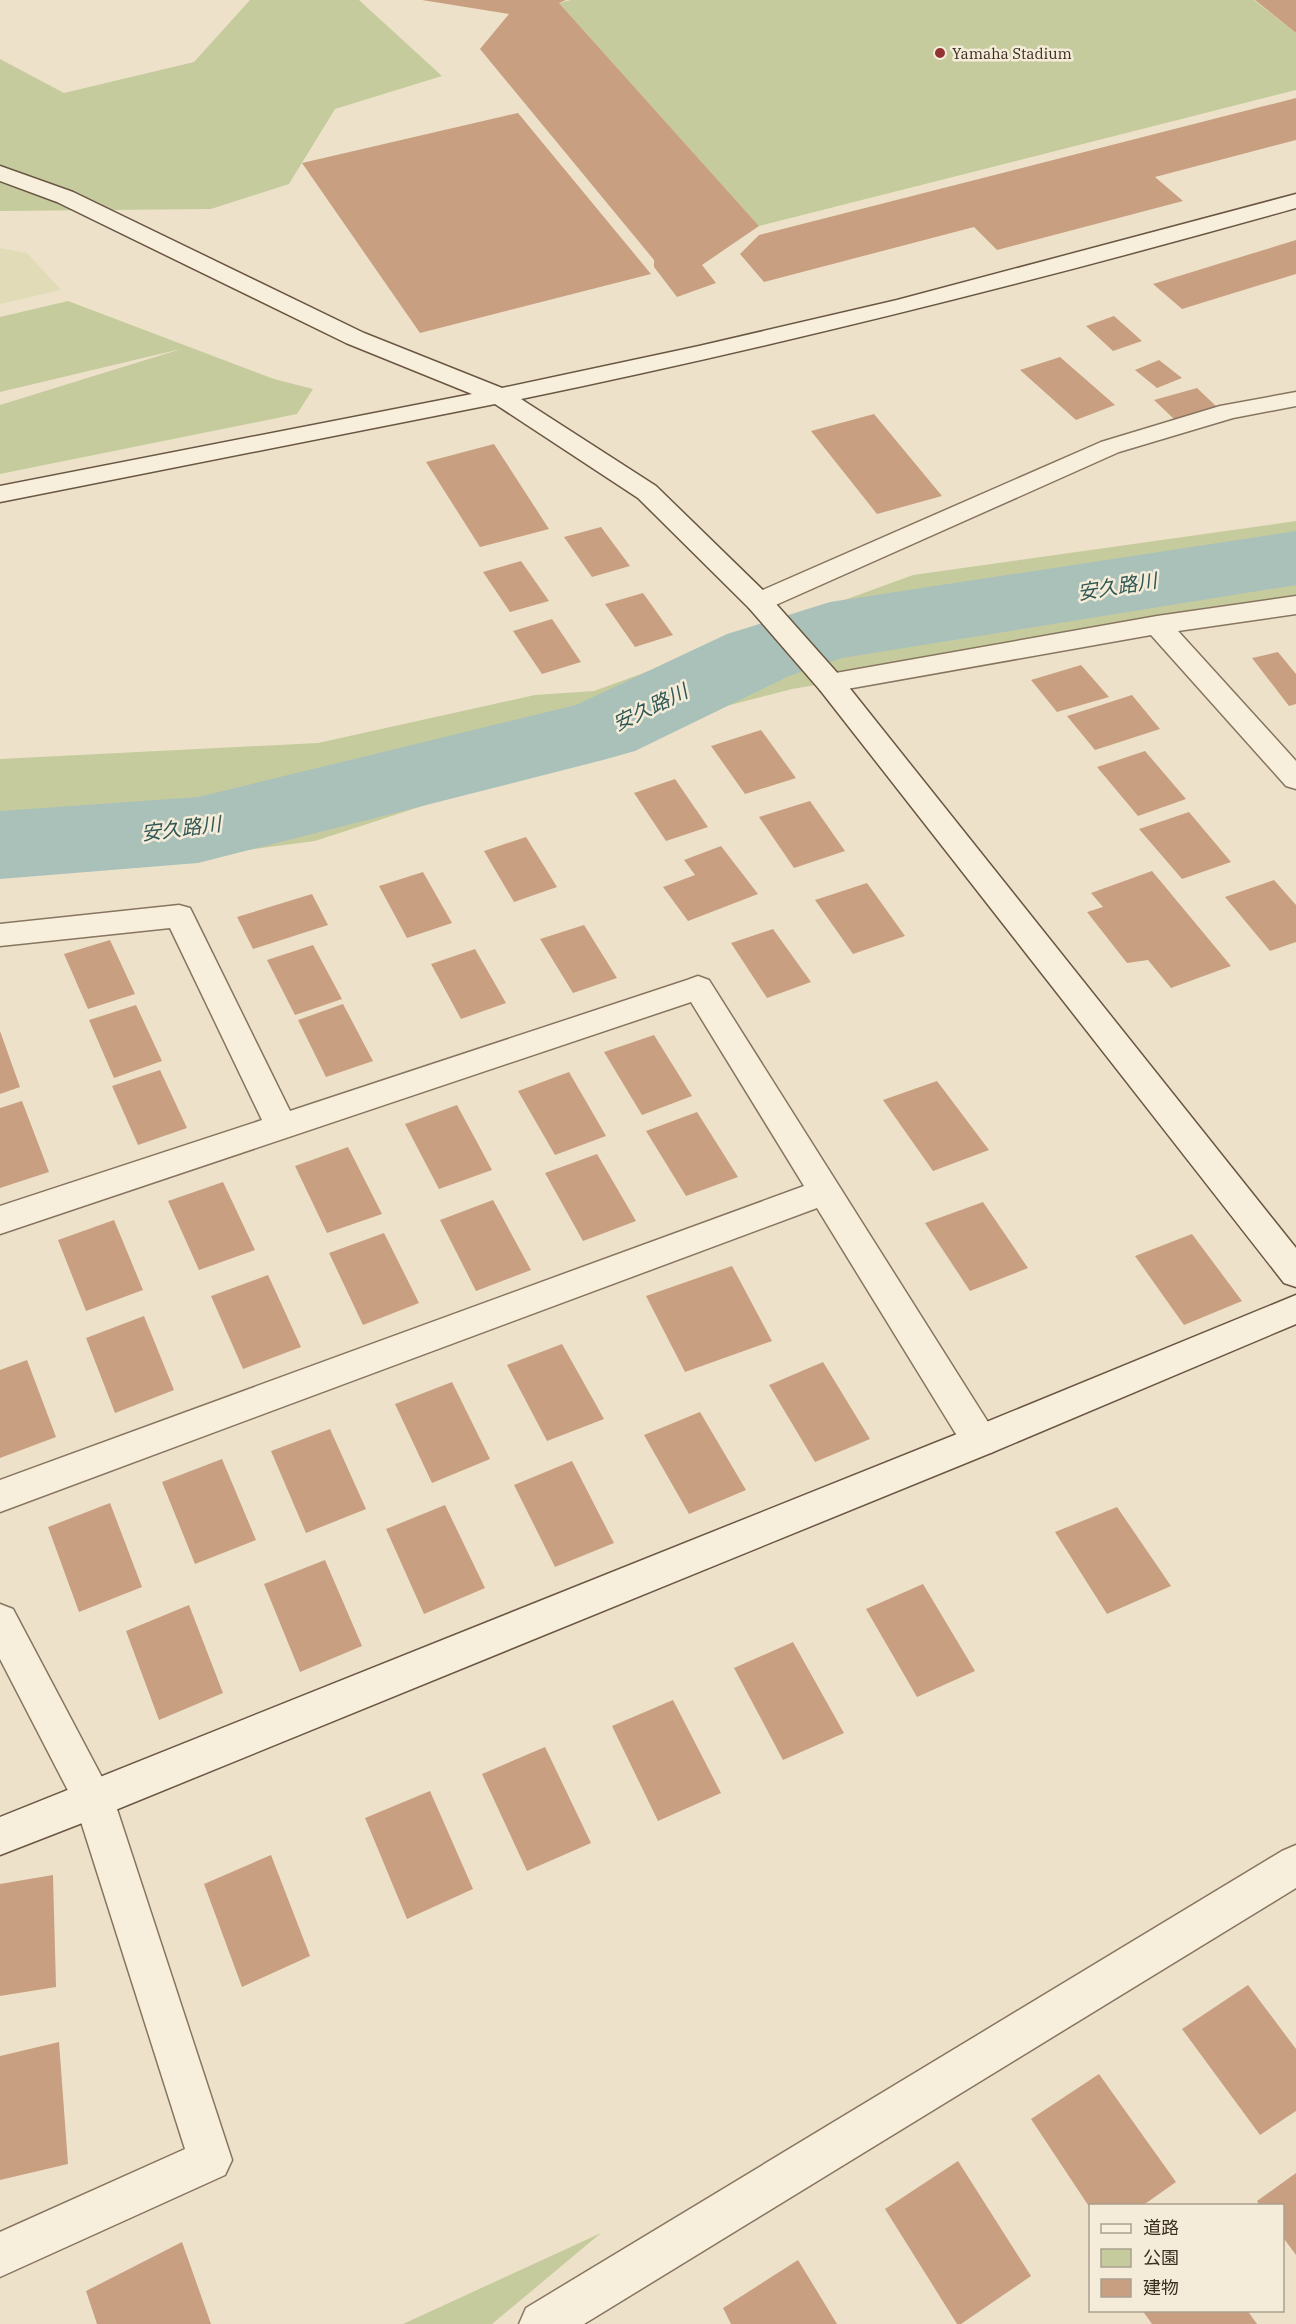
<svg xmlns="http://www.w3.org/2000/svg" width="1296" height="2324" viewBox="0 0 1296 2324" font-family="'IBM Plex Serif','Noto Sans JP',serif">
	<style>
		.farmland { fill: #e2dbb7 }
		.green { fill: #c5cb9d }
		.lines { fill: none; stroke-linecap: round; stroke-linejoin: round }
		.river { fill: #aac1ba; fill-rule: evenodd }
		.building { fill: #c99f81 }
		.street-casing { stroke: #88755f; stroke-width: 3 }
		.secondary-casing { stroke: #6a5642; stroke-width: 3 }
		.street { fill: #f7efdc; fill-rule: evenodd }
		.secondary { fill: #f7efdc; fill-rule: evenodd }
		.poi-dot { fill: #943233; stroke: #f4ecd9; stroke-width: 2 }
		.labels { text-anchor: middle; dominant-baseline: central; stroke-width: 5; stroke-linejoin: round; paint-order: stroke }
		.far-poi-label { font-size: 15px; fill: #3a2d21; stroke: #f4ecd9; text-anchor: start }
		.water-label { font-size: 20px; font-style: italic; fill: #325856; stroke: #f4ecd9 }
	</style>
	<rect width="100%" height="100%" fill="#ede2c9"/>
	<polygon class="farmland" points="0,248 27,253 61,290 0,304"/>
	<g class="green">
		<polygon points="250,0 359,0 442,76 335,109 289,184 211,209 0,211 0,59 64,93 194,62"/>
		<polygon points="571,0 1254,0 1296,33 1296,90 759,226 559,3"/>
		<polygon points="68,301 274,379 313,389 297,414 0,474 0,405 181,349 0,392 0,317"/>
		<polygon points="1296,521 1296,605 792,689 583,743 499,781 315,841 85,871 0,873 0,759 318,743 535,695 594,691 913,575"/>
		<polygon points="601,2233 492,2324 403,2324"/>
	</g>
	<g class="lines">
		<polygon class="river" points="1296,531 1296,585 842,658 789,676 635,751 603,760 198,863 0,879 0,811 198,797 576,705 727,634 830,602"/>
	</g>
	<g class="building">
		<polygon points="422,0 566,0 559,3 759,226 702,265 716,283 677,297 654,267 654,260 480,49 509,14"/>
		<polygon points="1255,0 1296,0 1296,33"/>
		<polygon points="1296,98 1296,140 1155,177 1183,201 997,250 974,227 764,282 740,254 759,235"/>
		<polygon points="518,113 651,274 420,333 302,163"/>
		<polygon points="1296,240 1296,274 1182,309 1153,284"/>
		<polygon points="1114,316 1142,341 1113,351 1086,326"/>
		<polygon points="1060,357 1115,405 1076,420 1020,370"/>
		<polygon points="1159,360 1182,378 1157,388 1135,370"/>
		<polygon points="1197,388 1217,407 1174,419 1154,400"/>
		<polygon points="874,414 942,496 877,514 811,431"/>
		<polygon points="494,444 549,529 480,547 426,462"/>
		<polygon points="601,527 630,566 592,577 564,537"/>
		<polygon points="521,561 549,601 510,612 483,572"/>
		<polygon points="643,593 673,635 635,647 605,604"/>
		<polygon points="552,619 581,662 542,674 513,631"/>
		<polygon points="1278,652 1296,674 1296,704 1289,706 1252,658"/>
		<polygon points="1081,665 1109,697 1057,712 1031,680"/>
		<polygon points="1132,695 1160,729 1095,750 1067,716"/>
		<polygon points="761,730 796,778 745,794 711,746"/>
		<polygon points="1145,751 1186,799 1138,816 1097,767"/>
		<polygon points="675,779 708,827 666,841 634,793"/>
		<polygon points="810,801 845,851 794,868 759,817"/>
		<polygon points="1189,812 1231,862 1182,879 1139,829"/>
		<polygon points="526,837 557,887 514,902 484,851"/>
		<polygon points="721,846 758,894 688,921 663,887 695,875 684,860"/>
		<polygon points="1152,871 1231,966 1171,988 1148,960 1127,963 1087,912 1103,907 1091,893"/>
		<polygon points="423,872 452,923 407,938 379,886"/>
		<polygon points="1274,880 1296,905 1296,942 1270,951 1225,897"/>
		<polygon points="867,883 905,936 853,954 815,900"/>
		<polygon points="312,894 328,925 253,949 237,917"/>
		<polygon points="584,925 617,978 573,993 540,939"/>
		<polygon points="773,929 811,982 767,998 731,943"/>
		<polygon points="110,940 135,994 88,1009 64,954"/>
		<polygon points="313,945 342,999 295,1015 267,960"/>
		<polygon points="475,949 506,1003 461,1019 431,964"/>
		<polygon points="343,1004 373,1061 326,1077 298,1020"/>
		<polygon points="136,1005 162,1061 114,1078 89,1020"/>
		<polygon points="0,1031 20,1087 0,1094"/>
		<polygon points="654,1035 692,1096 642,1115 604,1052"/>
		<polygon points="160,1070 187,1128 138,1145 112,1086"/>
		<polygon points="569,1072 606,1136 555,1155 518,1091"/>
		<polygon points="937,1081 989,1150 933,1171 883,1100"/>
		<polygon points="22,1101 49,1172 0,1188 0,1108"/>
		<polygon points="457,1105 492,1170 439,1189 405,1124"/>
		<polygon points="697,1112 738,1177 686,1196 646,1131"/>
		<polygon points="348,1147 382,1214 327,1233 295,1166"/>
		<polygon points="597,1154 636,1221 583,1241 545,1173"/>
		<polygon points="223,1182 255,1250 199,1270 168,1201"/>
		<polygon points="493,1200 531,1270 476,1291 440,1220"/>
		<polygon points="983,1202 1028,1268 970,1291 925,1223"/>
		<polygon points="114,1220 143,1290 86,1311 58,1240"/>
		<polygon points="384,1233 419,1303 363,1325 329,1253"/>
		<polygon points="1192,1234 1242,1301 1184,1325 1135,1256"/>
		<polygon points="732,1266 772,1341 685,1372 646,1296"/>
		<polygon points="268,1275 301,1347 243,1369 211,1296"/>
		<polygon points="144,1316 174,1390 115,1413 86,1338"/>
		<polygon points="562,1344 604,1419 547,1441 507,1365"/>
		<polygon points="27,1360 56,1437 0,1458 0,1370"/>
		<polygon points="823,1362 870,1439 815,1462 769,1385"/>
		<polygon points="452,1382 490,1459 432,1483 395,1404"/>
		<polygon points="700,1412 746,1490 689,1514 644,1435"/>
		<polygon points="330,1429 366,1509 306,1533 271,1451"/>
		<polygon points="222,1459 256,1540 195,1564 162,1482"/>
		<polygon points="572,1461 614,1543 555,1567 514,1485"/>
		<polygon points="110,1503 142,1587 79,1612 48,1527"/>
		<polygon points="445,1505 485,1588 424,1614 386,1529"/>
		<polygon points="1117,1507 1171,1586 1107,1614 1055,1532"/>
		<polygon points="325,1560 362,1646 300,1672 264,1584"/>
		<polygon points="923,1584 975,1671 917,1697 866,1609"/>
		<polygon points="189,1605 223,1693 159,1720 126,1631"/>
		<polygon points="793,1642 844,1733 783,1760 734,1668"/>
		<polygon points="673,1700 721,1793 658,1821 612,1726"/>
		<polygon points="545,1747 591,1843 527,1871 482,1774"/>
		<polygon points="430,1791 473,1889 407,1919 365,1818"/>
		<polygon points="271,1855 310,1956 242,1987 204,1884"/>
		<polygon points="53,1875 56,1987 0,1996 0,1884"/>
		<polygon points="1248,1985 1296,2049 1296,2111 1260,2135 1182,2029"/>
		<polygon points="59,2042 68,2164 0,2180 0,2056"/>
		<polygon points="1099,2074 1176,2182 1142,2206 1090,2206 1090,2208 1031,2119"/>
		<polygon points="958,2161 1031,2276 961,2324 957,2324 885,2209"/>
		<polygon points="1296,2173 1296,2255 1282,2236 1282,2206 1260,2206 1257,2201"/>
		<polygon points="182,2242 211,2324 97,2324 86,2291"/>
		<polygon points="798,2260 837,2324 731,2324 723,2308"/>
		<polygon points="1142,2310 1247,2310 1257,2324 1152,2324"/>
	</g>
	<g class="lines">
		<g class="street-casing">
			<g id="street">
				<polygon points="1296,392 1296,406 1233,418 1119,452 769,608 759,611 749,608 746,602 749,596 1101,442 1220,406"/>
				<polygon points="1296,596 1296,614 1178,631 1296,761 1296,789 1286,786 1151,635 830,692 820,690 816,683 820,676 830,674 1157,616"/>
				<polygon points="179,905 190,908 194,916 290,1111 687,980 698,976 709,980 993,1430 998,1441 993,1452 980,1456 967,1452 817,1208 0,1512 0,1480 804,1186 691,1002 0,1234 0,1206 262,1120 170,928 0,946 0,924"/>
				<polygon points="0,1604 13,1609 114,1800 232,2160 225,2175 0,2277 0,2232 185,2149 76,1806 0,1659"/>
				<polygon points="1296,1845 1296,1888 584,2324 519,2324 526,2308 1282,1851"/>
			</g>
		</g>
		<g class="secondary-casing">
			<g id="secondary">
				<path d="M0,166L73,192L364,333L502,388L699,346L897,300L1296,194V208C1040,280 782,345 521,399L656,486L769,596L840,676L1296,1248V1287L1284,1283L820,690L749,608L638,498L495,404L0,502V486L472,394L346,343L57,202L0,181Z"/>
				<polygon points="1296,1295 1296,1324 993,1452 108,1813 0,1855 0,1817 967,1430"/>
			</g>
		</g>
		<use href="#street" class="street"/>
		<use href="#secondary" class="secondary"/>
	</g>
	<circle class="poi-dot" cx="940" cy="53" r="6"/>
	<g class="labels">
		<g class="far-poi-label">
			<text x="952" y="53">Yamaha Stadium</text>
		</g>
		<g class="water-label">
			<text transform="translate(1117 586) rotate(-9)">安久路川</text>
			<text transform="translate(650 707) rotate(-26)">安久路川</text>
			<text transform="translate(181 828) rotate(-7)">安久路川</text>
		</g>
	</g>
	<rect x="1089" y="2204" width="195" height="108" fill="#f4ecd9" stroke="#aaa08f" stroke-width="1.5"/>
	<rect x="1101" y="2224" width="30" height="9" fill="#f7efdc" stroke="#aaa08f" stroke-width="1.5"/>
	<text x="1143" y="2234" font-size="18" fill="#3a2d21">道路</text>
	<rect x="1101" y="2249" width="30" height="18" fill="#c5cb9d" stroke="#aaa08f" stroke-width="1.5"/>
	<text x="1143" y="2264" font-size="18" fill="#3a2d21">公園</text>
	<rect x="1101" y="2279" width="30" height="18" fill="#c99f81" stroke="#aaa08f" stroke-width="1.5"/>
	<text x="1143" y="2294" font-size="18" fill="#3a2d21">建物</text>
</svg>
